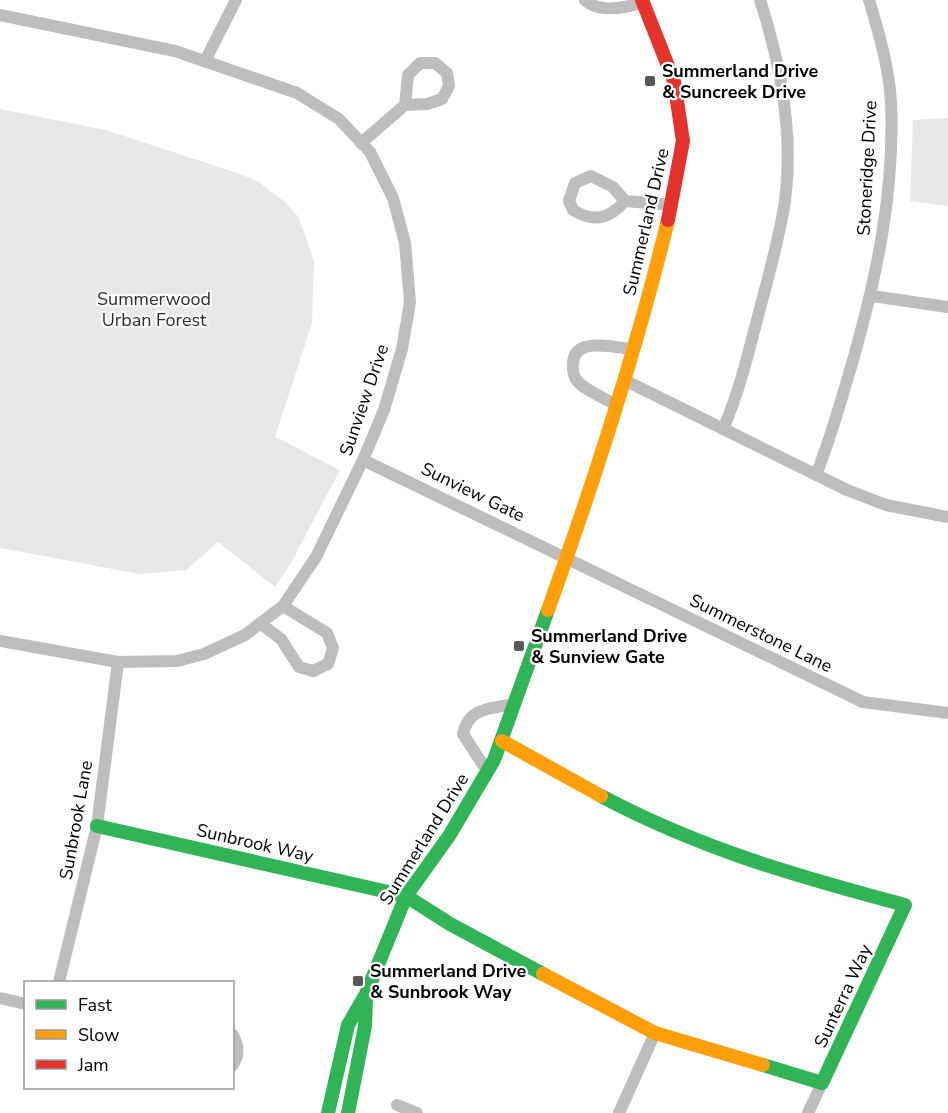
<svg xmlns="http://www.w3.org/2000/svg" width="948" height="1113" viewBox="0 0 948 1113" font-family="'Nunito Sans',sans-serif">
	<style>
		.green { fill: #e8e8e8 }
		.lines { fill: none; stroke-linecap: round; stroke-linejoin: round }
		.street { stroke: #bdbdbd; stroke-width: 12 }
		.fast { stroke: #30b455; stroke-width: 14 }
		.slow { stroke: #ff9f0a; stroke-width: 14 }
		.jam { stroke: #e5322d; stroke-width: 14 }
		.poi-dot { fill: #595959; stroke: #fff; stroke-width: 2 }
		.labels { text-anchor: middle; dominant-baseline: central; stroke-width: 4.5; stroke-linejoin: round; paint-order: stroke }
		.poi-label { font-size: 18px; font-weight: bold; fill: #000; stroke: #fff; text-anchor: start }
		.street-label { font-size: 18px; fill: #000; stroke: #fff }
		.park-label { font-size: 18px; fill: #2d2d2d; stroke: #fff }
	</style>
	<rect width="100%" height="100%" fill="#fff"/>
	<g class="green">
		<polygon points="0,109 106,130 237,173 259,182 286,203 299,218 314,262 312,323 275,437 340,470 291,563 275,587 218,542 186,570 140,574 0,548"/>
		<polygon points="948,118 948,206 910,201 913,120"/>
	</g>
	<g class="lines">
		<g class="street">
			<path d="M585,0C600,14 625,8 643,2"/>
			<polyline points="0,15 175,51 297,93 339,119 370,152 393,198 405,243 410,302 402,349 384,410 363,460 316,557 283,606 245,635 204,654 177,661 118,662 0,641"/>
			<polyline points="205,61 236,0"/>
			<polyline points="361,143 405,105 427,104 442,99 449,86 447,73 435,63 420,63 408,75 405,105"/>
			<path d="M625,201C609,219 594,223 573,210L569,201L575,183L591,176L613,187L625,201L672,205"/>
			<polyline points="872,296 948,307"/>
			<polyline points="624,380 847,490 886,505 948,517"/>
			<path d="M616,405C604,398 590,392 580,384C574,379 572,370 573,362C575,336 616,348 633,349"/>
			<path d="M723,429C739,393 748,354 758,316C768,278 779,240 785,201C794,133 781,65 760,0"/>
			<polyline points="363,460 863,702 948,713"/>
			<path d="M816,475C830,440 840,404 851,367C876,280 895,193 891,102C889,68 879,33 869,0"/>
			<polyline points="261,624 281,639 299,667 313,671 328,664 333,648 327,633 283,606"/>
			<path d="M487,771L463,734C469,707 490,709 514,704"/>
			<polyline points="59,982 97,826 118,662"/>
			<polyline points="0,998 26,1004"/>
			<path d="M232,1034C239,1045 240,1055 232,1066"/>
			<polyline points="397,1105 417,1113"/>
			<polyline points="619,1113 655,1033"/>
			<polyline points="808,1113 822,1083"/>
		</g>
		<g class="fast">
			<path d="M601,796C701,849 796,876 905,905L822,1083L763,1065"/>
			<polyline points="97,826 406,896 450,924 543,974"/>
			<polyline points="328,1113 348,1025 366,994 406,896 449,836 494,760 548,610"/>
			<polyline points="348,1113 365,1026 366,998"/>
		</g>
		<g class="slow">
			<path d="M548,610C594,482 636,352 668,220"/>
			<polyline points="502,741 601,796"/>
			<polyline points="543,974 655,1033 763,1065"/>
		</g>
		<polyline class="jam" points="642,0 674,81 683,141 668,220"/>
	</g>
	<g class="poi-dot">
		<rect x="644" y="75" width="12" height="12" rx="3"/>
		<rect x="513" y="640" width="12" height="12" rx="3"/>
		<rect x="352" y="975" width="12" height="12" rx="3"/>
	</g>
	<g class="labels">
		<g class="poi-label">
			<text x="662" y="71">Summerland Drive<tspan x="662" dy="21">&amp; Suncreek Drive</tspan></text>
			<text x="531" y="636">Summerland Drive<tspan x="531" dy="21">&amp; Sunview Gate</tspan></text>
			<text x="370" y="971">Summerland Drive<tspan x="370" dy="21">&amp; Sunbrook Way</tspan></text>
		</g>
		<g class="street-label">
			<text transform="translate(867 168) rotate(-87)">Stoneridge Drive</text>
			<text transform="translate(646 222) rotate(-77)">Summerland Drive</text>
			<text transform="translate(364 400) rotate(-71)">Sunview Drive</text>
			<text transform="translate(473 492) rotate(26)">Sunview Gate</text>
			<text transform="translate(761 633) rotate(26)">Summerstone Lane</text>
			<text transform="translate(76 820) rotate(-80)">Sunbrook Lane</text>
			<text transform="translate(424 839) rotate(-58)">Summerland Drive</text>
			<text transform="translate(255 843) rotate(13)">Sunbrook Way</text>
			<text transform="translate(843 996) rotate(-65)">Sunterra Way</text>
		</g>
		<g class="park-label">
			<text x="154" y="299">Summerwood<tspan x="154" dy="21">Urban Forest</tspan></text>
		</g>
	</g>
	<rect x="24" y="981" width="210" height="108" fill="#ffffff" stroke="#999999" stroke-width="1.5"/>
	<rect x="36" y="1000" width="30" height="9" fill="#30b455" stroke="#999999" stroke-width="1.5"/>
	<text x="78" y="1011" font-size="18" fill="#000000">Fast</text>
	<rect x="36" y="1030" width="30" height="9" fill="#ff9f0a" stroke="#999999" stroke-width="1.5"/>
	<text x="78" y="1041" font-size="18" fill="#000000">Slow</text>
	<rect x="36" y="1060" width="30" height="9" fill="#e5322d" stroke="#999999" stroke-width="1.5"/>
	<text x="78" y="1071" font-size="18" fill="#000000">Jam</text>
</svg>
